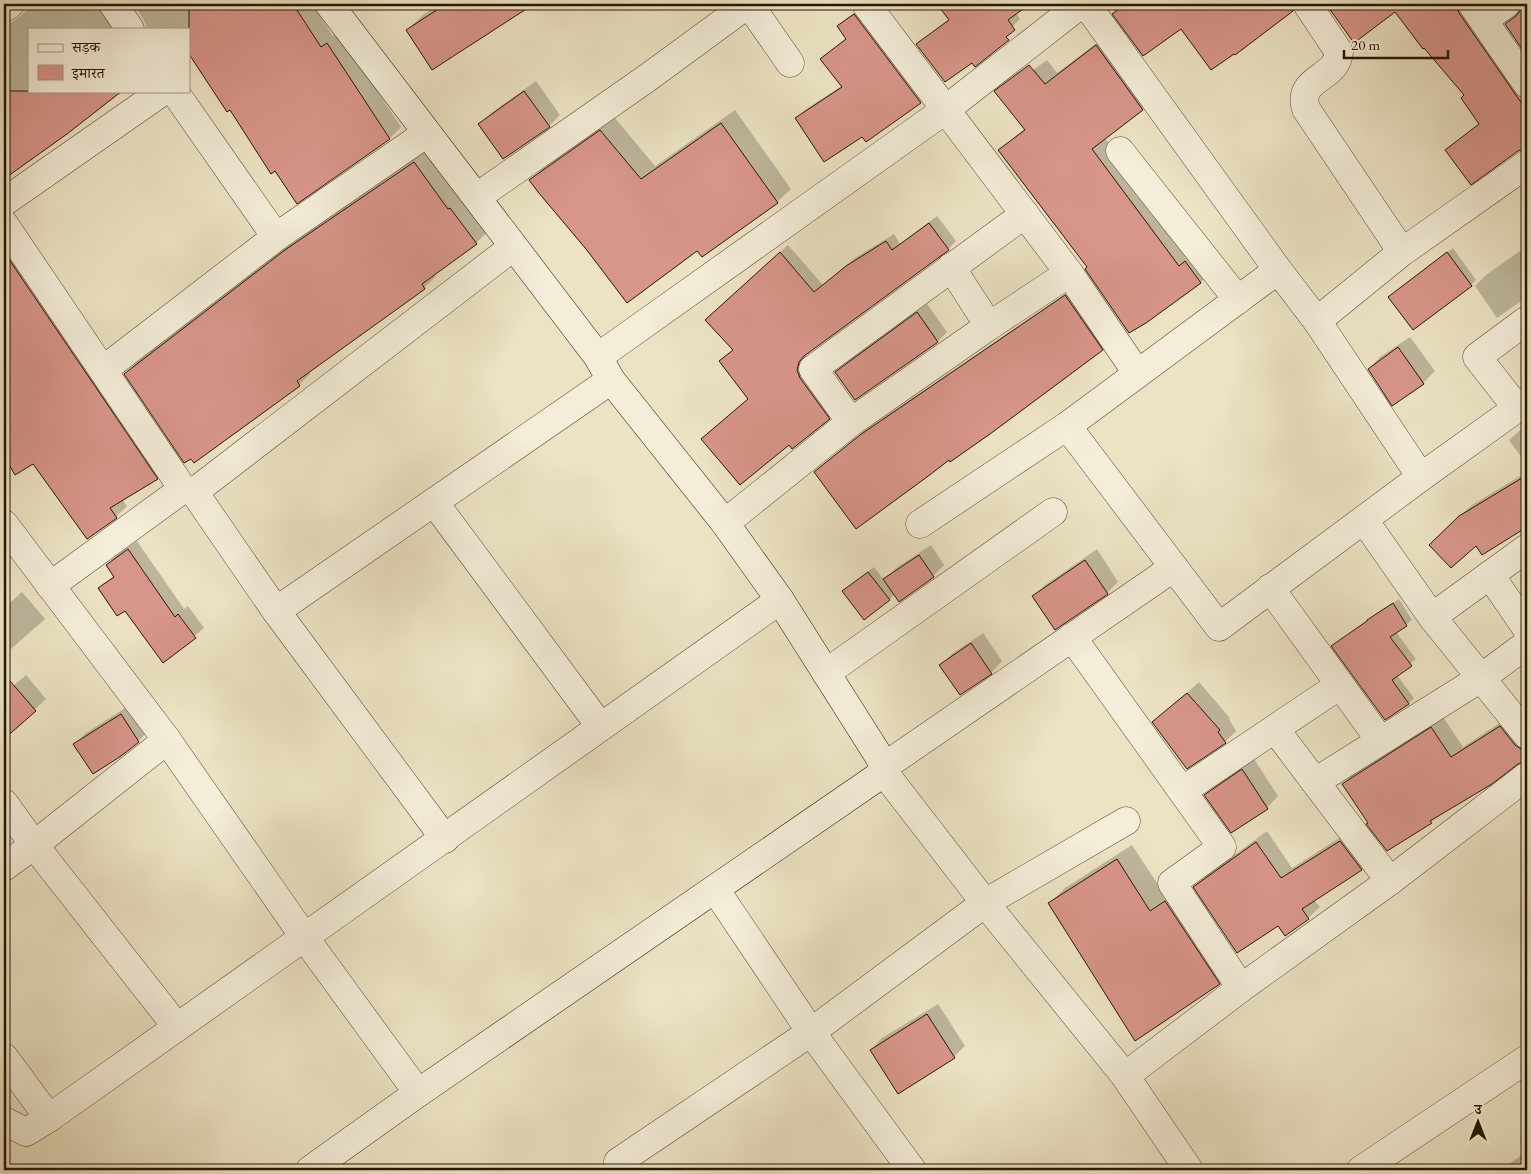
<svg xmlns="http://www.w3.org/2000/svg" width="1531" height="1174" viewBox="0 0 1531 1174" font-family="'EB Garamond','Noto Serif Devanagari',serif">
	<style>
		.shadow { fill: #0003 }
		.building { fill: #d8958a; stroke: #261603 }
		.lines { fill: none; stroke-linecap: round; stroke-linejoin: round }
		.street-casing { stroke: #584933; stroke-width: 29 }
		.secondary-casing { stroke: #261603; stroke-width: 29 }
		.street { stroke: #f3edd9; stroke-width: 28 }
		.secondary { stroke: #f3edd9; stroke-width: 28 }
	</style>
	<rect width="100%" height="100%" fill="#ece3c4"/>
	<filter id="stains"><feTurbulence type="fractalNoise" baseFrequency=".004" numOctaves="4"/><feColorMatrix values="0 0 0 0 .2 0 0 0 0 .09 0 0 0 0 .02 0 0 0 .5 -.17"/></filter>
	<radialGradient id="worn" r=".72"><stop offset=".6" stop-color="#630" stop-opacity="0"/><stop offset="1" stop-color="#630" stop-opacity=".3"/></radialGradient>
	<g class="shadow">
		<polygon points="36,4 113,4 131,29 29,29 29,91 124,91 119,95 118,93 66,133 4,178 4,28"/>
		<polygon points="133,4 312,4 333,36 339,33 401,127 390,138 297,202 230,109 228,110 189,52 189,29 147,29 144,20"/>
		<polygon points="440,4 524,4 510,18 407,30 423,15"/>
		<polygon points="938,4 1028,4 1016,13 1020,19 1013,26 965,66 917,44 949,19"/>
		<polygon points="1124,4 1299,4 1293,10 1181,27 1114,14"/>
		<polygon points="1328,4 1466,4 1527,93 1527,146 1525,147 1480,123 1465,95 1395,10 1355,41"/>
		<polygon points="1522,4 1527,4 1527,43 1522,47 1506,24 1521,10"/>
		<polygon points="863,7 928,93 920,102 866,140 862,135 797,118 805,110 843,85 822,59 847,38 839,26 847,18"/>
		<polygon points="1102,39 1155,97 1142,109 1105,138 1191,255 1213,270 1201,282 1129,332 1088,267 1000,150 1025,128 1012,85 1047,60 1057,73"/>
		<polygon points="536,81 560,115 549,126 480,124 491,113"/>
		<polygon points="735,110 791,189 777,202 698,249 587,248 531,180 545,166 614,117 655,166"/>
		<polygon points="426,151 460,199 462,198 487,232 476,243 434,274 436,276 424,288 309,371 310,374 299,385 126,374 137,362 298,238"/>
		<polygon points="937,216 956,241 948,249 806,353 805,362 836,411 829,418 750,399 721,361 734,349 714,312 788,245 823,285 855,258 894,234 900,244"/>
		<polygon points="4,224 168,467 157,478 122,499 127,506 116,517 33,462 16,473 4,453"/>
		<polygon points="1527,246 1527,297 1497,318 1475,286 1486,275"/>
		<polygon points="1453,248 1476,280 1471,285 1395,292"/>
		<polygon points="1071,290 1107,344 949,459 821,466 867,429"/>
		<polygon points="927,304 947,332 938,341 855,399 836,373 846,363"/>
		<polygon points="1410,337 1435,371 1423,383 1393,404 1369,369 1380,357"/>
		<polygon points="1527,424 1527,465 1509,440"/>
		<polygon points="1527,472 1527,526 1482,554 1476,544 1441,534 1472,505"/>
		<polygon points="137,541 184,609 188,606 204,628 164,661 125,609 100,588 115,575 107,565 116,556"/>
		<polygon points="931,545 944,565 933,576 895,594 889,600 849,586 874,567 884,580 896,568"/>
		<polygon points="1097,549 1118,582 1107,593 1034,596 1045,585"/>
		<polygon points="22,592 45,619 4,655 4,608"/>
		<polygon points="1399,599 1412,620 1396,632 1416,659 1397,675 1414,698 1409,703 1333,646 1374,615"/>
		<polygon points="983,633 1002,661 991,673 941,665 952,654"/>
		<polygon points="26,675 46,699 4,738 4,694"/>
		<polygon points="1199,682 1230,718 1229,719 1236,731 1225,742 1154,722"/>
		<polygon points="133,703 150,730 138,741 75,744 86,733"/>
		<polygon points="1512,715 1527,734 1527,760 1525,759 1439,814 1431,822 1369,823 1343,784 1355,772 1443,717 1463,747"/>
		<polygon points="1254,759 1278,796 1267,808 1206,795 1217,784"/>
		<polygon points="1352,830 1373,858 1361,869 1314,900 1320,907 1308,918 1279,924 1195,887 1206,876 1267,831 1292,868"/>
		<polygon points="1132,845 1166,897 1234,968 1219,983 1050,903 1065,888"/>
		<polygon points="938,1004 965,1046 954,1057 871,1050 882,1038"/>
		<polygon points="1527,1151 1527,1170 1501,1170"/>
	</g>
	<g class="building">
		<polygon points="189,4 293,4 321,47 327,43 390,139 297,204 275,171 271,174 230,110 227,112 189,54"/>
		<polygon points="446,4 534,4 432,70 406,30"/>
		<polygon points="937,4 1030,4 1008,20 1015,30 1006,37 1009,40 975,67 972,63 945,82 916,44 949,20"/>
		<polygon points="1126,4 1292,4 1293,11 1235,55 1234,54 1211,70 1181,29 1143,56 1112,14"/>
		<polygon points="1326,4 1457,4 1459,13 1527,111 1527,147 1518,151 1471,185 1445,150 1479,124 1461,98 1464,95 1424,48 1423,49 1395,12 1354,43"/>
		<polygon points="1521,4 1527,4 1527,45 1522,49 1505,24 1516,16 1520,11"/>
		<polygon points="854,14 921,103 866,142 862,137 824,162 795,118 842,87 820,59 846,39 837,26"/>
		<polygon points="1096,45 1143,110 1092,149 1179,266 1185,261 1201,283 1146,323 1129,333 1085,269 1087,267 998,150 1025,130 994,91 1029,65 1045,84"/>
		<polygon points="4,91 122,91 67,134 4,179"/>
		<polygon points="524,91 550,127 503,159 478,124"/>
		<polygon points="721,123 778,203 702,257 697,251 627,303 586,249 538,192 529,180 600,130 641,179"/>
		<polygon points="414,162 448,209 450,208 477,244 422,284 425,289 297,381 300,386 194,463 191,459 184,463 124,374 285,250"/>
		<polygon points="929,223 949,250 804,356 799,362 797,370 800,378 830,419 792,449 789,445 740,485 701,439 748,399 719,361 733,350 705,320 780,252 814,292 846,266 886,241 892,250"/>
		<polygon points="4,252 158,479 110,508 117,518 87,539 33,464 15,475 4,456"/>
		<polygon points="1447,252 1472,286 1413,330 1388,297"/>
		<polygon points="1065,295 1103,350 990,434 950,462 949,460 931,474 856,529 814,472 860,435"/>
		<polygon points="917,312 938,342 855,400 835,372"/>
		<polygon points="1398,347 1424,384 1392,406 1368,369"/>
		<polygon points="1527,475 1527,527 1482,555 1476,546 1451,568 1429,545 1459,516"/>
		<polygon points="128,549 175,617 178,614 196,638 163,663 125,611 117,616 98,588 114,577 106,565"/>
		<polygon points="919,555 934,577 899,602 883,579"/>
		<polygon points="1085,560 1108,594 1055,630 1032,596"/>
		<polygon points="868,572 890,600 864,620 842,591"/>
		<polygon points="1393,603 1407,626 1390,637 1412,666 1392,680 1409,704 1385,720 1331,646 1367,621 1367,620"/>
		<polygon points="971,643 992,674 960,695 939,665"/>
		<polygon points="4,674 36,711 4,739"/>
		<polygon points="1187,693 1220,730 1218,732 1226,743 1187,769 1152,722"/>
		<polygon points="121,714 139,742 121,756 93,774 73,744"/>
		<polygon points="1500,726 1515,745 1521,749 1527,750 1527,761 1518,764 1492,784 1430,821 1432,823 1387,851 1366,824 1368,823 1342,784 1431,727 1451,757"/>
		<polygon points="1242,769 1268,809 1231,833 1204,795"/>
		<polygon points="1340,841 1362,870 1302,909 1309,919 1285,936 1278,926 1237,953 1193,887 1256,842 1281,878"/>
		<polygon points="1117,859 1150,911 1165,901 1220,984 1135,1041 1048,903"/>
		<polygon points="927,1014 955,1058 898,1094 870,1050"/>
	</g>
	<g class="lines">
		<g class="street-casing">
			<g id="street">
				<polyline points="113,4 130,29"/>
				<polyline points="749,4 790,63"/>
				<polyline points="866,4 1069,273 1137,373"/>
				<polyline points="1086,4 1278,270 1317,321 1421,477"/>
				<path d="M1307,4L1339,52C1337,80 1296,77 1306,109L1402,252"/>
				<polyline points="1472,4 1527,84"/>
				<polyline points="4,8 10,4"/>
				<polyline points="1484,20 1506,4"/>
				<polyline points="174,91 276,237"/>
				<polyline points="1120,151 1238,300"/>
				<polyline points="477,197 650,76 748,4"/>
				<polyline points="4,202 163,91"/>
				<polyline points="4,224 183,489 194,492 276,611 445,839"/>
				<polyline points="951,267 989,326"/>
				<polyline points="1317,321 1402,252 1527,164"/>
				<polyline points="598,357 945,110 1081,4"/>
				<polyline points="103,370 276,237 427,133"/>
				<polyline points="1517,408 1477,357 1527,320"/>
				<polyline points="851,422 813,369 1025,214"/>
				<polyline points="1067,426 1219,627 1421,477 1527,401"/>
				<polyline points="194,492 513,247"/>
				<polyline points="434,502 600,726"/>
				<polyline points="1364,520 1432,617 1527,735"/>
				<polyline points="725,523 851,422 989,326 1069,273"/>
				<polyline points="4,524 167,740 305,938 418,1093"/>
				<polyline points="920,524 1067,426 1278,270"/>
				<polyline points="1490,575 1527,629"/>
				<polyline points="50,586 183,489"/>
				<polyline points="1270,588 1380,740"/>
				<polyline points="276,611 611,380"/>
				<polyline points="1432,617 1527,548"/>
				<polyline points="1072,637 1222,847 1172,883 1241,988"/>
				<polyline points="826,673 1053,512"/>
				<polyline points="1275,729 1390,881"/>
				<polyline points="885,766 1173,568"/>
				<polyline points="883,771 985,903 1125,1076 1189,1170"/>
				<polyline points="1315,782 1481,678 1527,644"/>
				<polyline points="1182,791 1340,685"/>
				<polyline points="4,803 34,845 177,1027"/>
				<polyline points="4,867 34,845 167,740"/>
				<polyline points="715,889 811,1032 912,1170"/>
				<polyline points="4,1057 49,1118"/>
				<polyline points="1125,1076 1241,988 1390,881 1527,776"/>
				<polyline points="4,1121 26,1132 49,1118 780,600"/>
				<polyline points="618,1162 811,1032 985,903 1126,821"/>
				<polyline points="1361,1170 1527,1059"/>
			</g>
		</g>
		<g class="secondary-casing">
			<polyline id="secondary" points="310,1170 418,1093 876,778 883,771 885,766 780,600 725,523 611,380 598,357 329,4"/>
		</g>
		<use href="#street" class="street"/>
		<use href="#secondary" class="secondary"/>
	</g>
	<rect width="1531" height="1174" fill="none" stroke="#ece3c4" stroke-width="20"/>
	<rect x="5" y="5" width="1521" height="1164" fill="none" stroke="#261603" stroke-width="2.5"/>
	<rect x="10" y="10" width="1511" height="1154" fill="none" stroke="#261603"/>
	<rect x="28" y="28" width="162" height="65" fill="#f3edd9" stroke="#a19783"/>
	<rect x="38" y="44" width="25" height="8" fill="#f3edd9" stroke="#a19783"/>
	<text x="72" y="52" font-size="15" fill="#261603">सड़क</text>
	<rect x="38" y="65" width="25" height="15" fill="#d8958a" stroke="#a19783"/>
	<text x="72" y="78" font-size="15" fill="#261603">इमारत</text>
	<g transform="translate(1478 1122)" stroke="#f3edd9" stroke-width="4" paint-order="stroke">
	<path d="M0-4L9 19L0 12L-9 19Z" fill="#261603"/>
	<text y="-8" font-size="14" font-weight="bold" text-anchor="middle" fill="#261603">उ</text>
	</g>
	<path d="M1344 50v8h104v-8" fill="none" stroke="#261603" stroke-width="2.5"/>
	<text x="1351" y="50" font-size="15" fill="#261603" stroke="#f3edd9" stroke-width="4" paint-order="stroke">20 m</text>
	<rect width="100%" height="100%" filter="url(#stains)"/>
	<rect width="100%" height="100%" fill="url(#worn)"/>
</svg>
